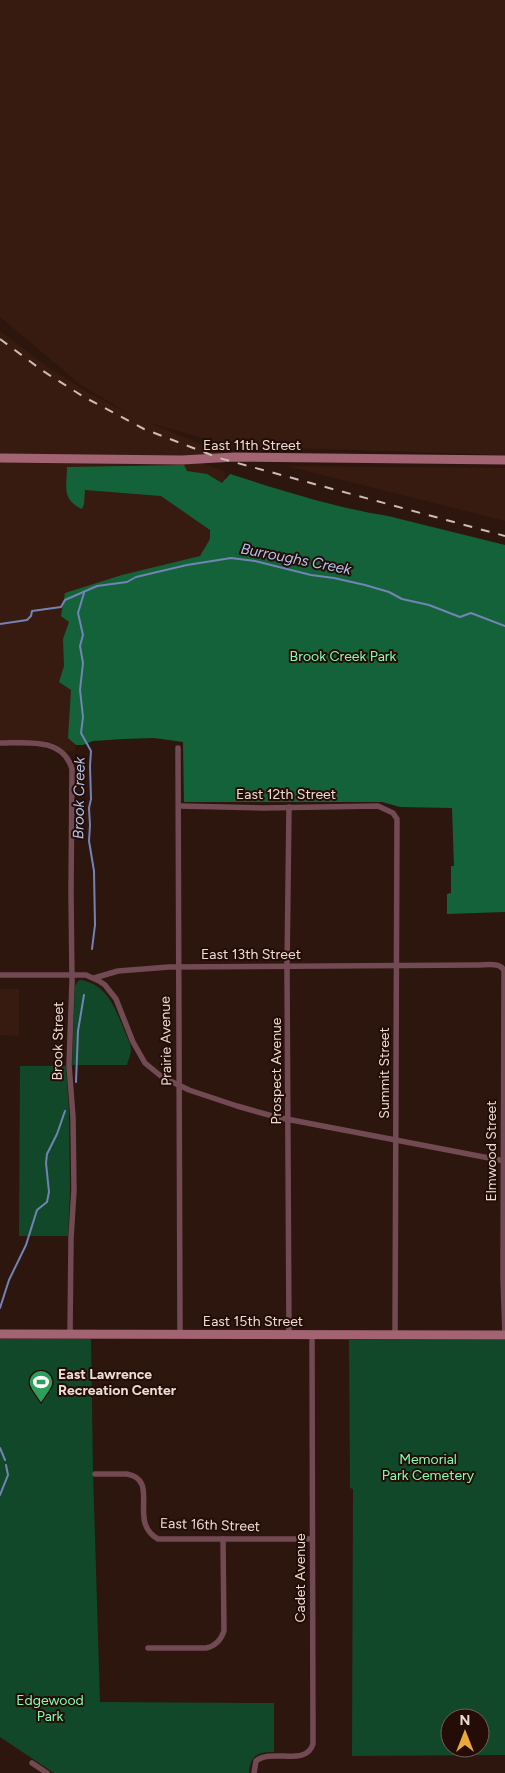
<svg xmlns="http://www.w3.org/2000/svg" width="505" height="1773" viewBox="0 0 505 1773" font-family="Figtree,sans-serif">
	<style>
		.built { fill: #381b10 }
		.green { fill: #11482a; fill-rule: evenodd }
		.forest { fill: #14623a }
		.lines { fill: none; stroke-linecap: round; stroke-linejoin: round }
		.stream { stroke: #7284b6; stroke-width: 2 }
		.street { stroke: #724a53; stroke-width: 5.5 }
		.secondary { stroke: #a26372; stroke-width: 9 }
		.rail { stroke: #cdbbb5; stroke-width: 2; stroke-dasharray: 9 9; stroke-linecap: butt }
		.labels { text-anchor: middle; dominant-baseline: central; stroke-width: 4; stroke-linejoin: round; paint-order: stroke }
		.street-label { font-size: 14px; fill: #eddcd6; stroke: #230d06 }
		.park-label { font-size: 14px; fill: #81fdb2; stroke: #230d06 }
		.poi-label { font-size: 14px; font-weight: bold; fill: #eddcd6; stroke: #230d06; text-anchor: start }
		.water-label { font-size: 15px; font-style: italic; fill: #b1c5ee; stroke: #230d06 }
	</style>
	<rect width="100%" height="100%" fill="#2d160e"/>
	<g class="built">
		<polygon points="0,0 505,0 505,455 231,446 147,422 225,454 180,456 225,471 226,563 75,606 75,751 65,751 56,744 46,741 0,741 0,331 46,366 87,392 133,416 81,385 0,317"/>
		<polygon points="288,466 505,468 505,521 287,466"/>
		<polygon points="0,989 19,989 19,1036 0,1035"/>
	</g>
	<g class="green">
		<path d="M81,980C107,985 114,1006 123,1027C125,1034 131,1042 131,1050C131,1055 128,1060 127,1065H72L75,986L78,981Z"/>
		<polygon points="20,1066 66,1066 69,1112 70,1192 68,1236 19,1236"/>
		<path d="M0,1339H91L93,1471L100,1702L274,1703V1752C258,1752 250,1755 249,1773H54L0,1737Z"/>
		<path d="M349,1340H505V1755L352,1756L353,1489L350,1488ZM450,1718H480V1748H450Z"/>
	</g>
	<path class="forest" d="M184,465L187,471L207,474L222,483L230,474C280,490 337,508 388,516L505,545V912L447,914V894L451,893V866H454L452,808L400,807L382,802H184L183,742L154,738L123,739L93,741L83,745H76L68,738L71,690L59,682L64,666L63,639L69,622L61,616L65,593L122,575L200,556L210,539V530L161,496L85,490L84,504L82,509C61,499 67,487 67,467Z"/>
	<g class="lines">
		<g class="stream">
			<polyline points="84,593 78,613 83,635 80,646 83,663 80,690 83,717 81,733 91,751 90,766 91,799 89,808 90,825 89,841 94,871 95,925 92,949"/>
			<polyline points="0,624 27,620 31,616 32,611 61,607 65,600 97,586 127,582 136,577 187,565 231,558 255,561 311,575 334,578 365,585 389,592 402,599 429,605 460,617 471,613 505,626"/>
			<polyline points="76,1082 78,1031 84,995"/>
			<polyline points="0,1308 9,1280 26,1245 37,1210 47,1202 49,1192 46,1163 47,1154 57,1134 65,1111"/>
			<polyline points="0,1448 5,1460"/>
			<polyline points="0,1495 8,1475 6,1465"/>
		</g>
		<g class="street">
			<path d="M0,743C26,743 63,737 72,769L71,893L72,982L69,1065L73,1117L74,1190L71,1238L70,1334"/>
			<polyline points="178,748 180,1334"/>
			<polyline points="179,806 263,808 378,806 393,813 397,819 395,1335"/>
			<polyline points="0,975 86,975 99,981 105,985 116,999 133,1042 145,1063 162,1077 189,1090 237,1106 276,1117 505,1161"/>
			<path d="M94,978L118,971L169,967L478,965C487,965 501,962 504,971L503,1278L505,1335"/>
			<polyline points="289,1335 287,967 289,807"/>
			<path d="M95,1474H127C161,1480 127,1522 158,1539H312"/>
			<path d="M148,1648H206C216,1646 221,1640 224,1631L223,1539"/>
			<polyline points="32,1763 47,1773"/>
			<path d="M254,1773L256,1761C272,1748 306,1767 313,1744L312,1335"/>
		</g>
		<g class="secondary">
			<polyline points="0,458 182,460 235,457 505,460"/>
			<polyline points="0,1334 505,1335"/>
		</g>
		<polyline class="rail" points="0,339 43,371 84,397 144,429 219,458 505,536"/>
	</g>
	<defs>
		<g id="stadium-pin" transform="scale(1.25)"><path d="M0 17L-7.5 6A9.5 9.5 0 1 1 7.5 6Z" fill="#2e9e5b" stroke="#230d06"/><path d="M0-5a6.5 5 0 1 0 0 10a6.5 5 0 1 0 0-10ZM-3.5-1.8h7v3.6h-7Z" fill="#fff"/></g>
	</defs>
	<g fill-rule="evenodd">
		<use href="#stadium-pin" x="41" y="1382"/>
	</g>
	<g class="labels">
		<g class="street-label">
			<text x="252" y="445">East 11th Street</text>
			<text x="286" y="794">East 12th Street</text>
			<text x="251" y="954">East 13th Street</text>
			<text transform="translate(58 1041) rotate(-89)">Brook Street</text>
			<text transform="translate(166 1041) rotate(-91)">Prairie Avenue</text>
			<text transform="translate(276 1071) rotate(-90)">Prospect Avenue</text>
			<text transform="translate(384 1073) rotate(-90)">Summit Street</text>
			<text transform="translate(491 1151) rotate(-90)">Elmwood Street</text>
			<text x="253" y="1321">East 15th Street</text>
			<text transform="translate(210 1525) rotate(2)">East 16th Street</text>
			<text transform="translate(300 1578) rotate(-90)">Cadet Avenue</text>
		</g>
		<g class="park-label">
			<text x="343" y="656">Brook Creek Park</text>
			<text x="428" y="1459">Memorial<tspan x="428" dy="16">Park Cemetery</tspan></text>
			<text x="50" y="1700">Edgewood<tspan x="50" dy="16">Park</tspan></text>
		</g>
		<g class="poi-label">
			<text x="58" y="1374">East Lawrence<tspan x="58" dy="16">Recreation Center</tspan></text>
		</g>
		<g class="water-label">
			<text transform="translate(296 559) rotate(11)">Burroughs Creek</text>
			<text transform="translate(79 798) rotate(-89)">Brook Creek</text>
		</g>
	</g>
	<g transform="translate(465 1733)"><circle r="24" fill="#230d06" stroke="#746059"/>
	<path d="M0-4L9 19L0 12L-9 19Z" fill="#eba93a"/>
	<text y="-8" font-size="14" font-weight="bold" text-anchor="middle" fill="#eddcd6">N</text>
	</g>
</svg>
